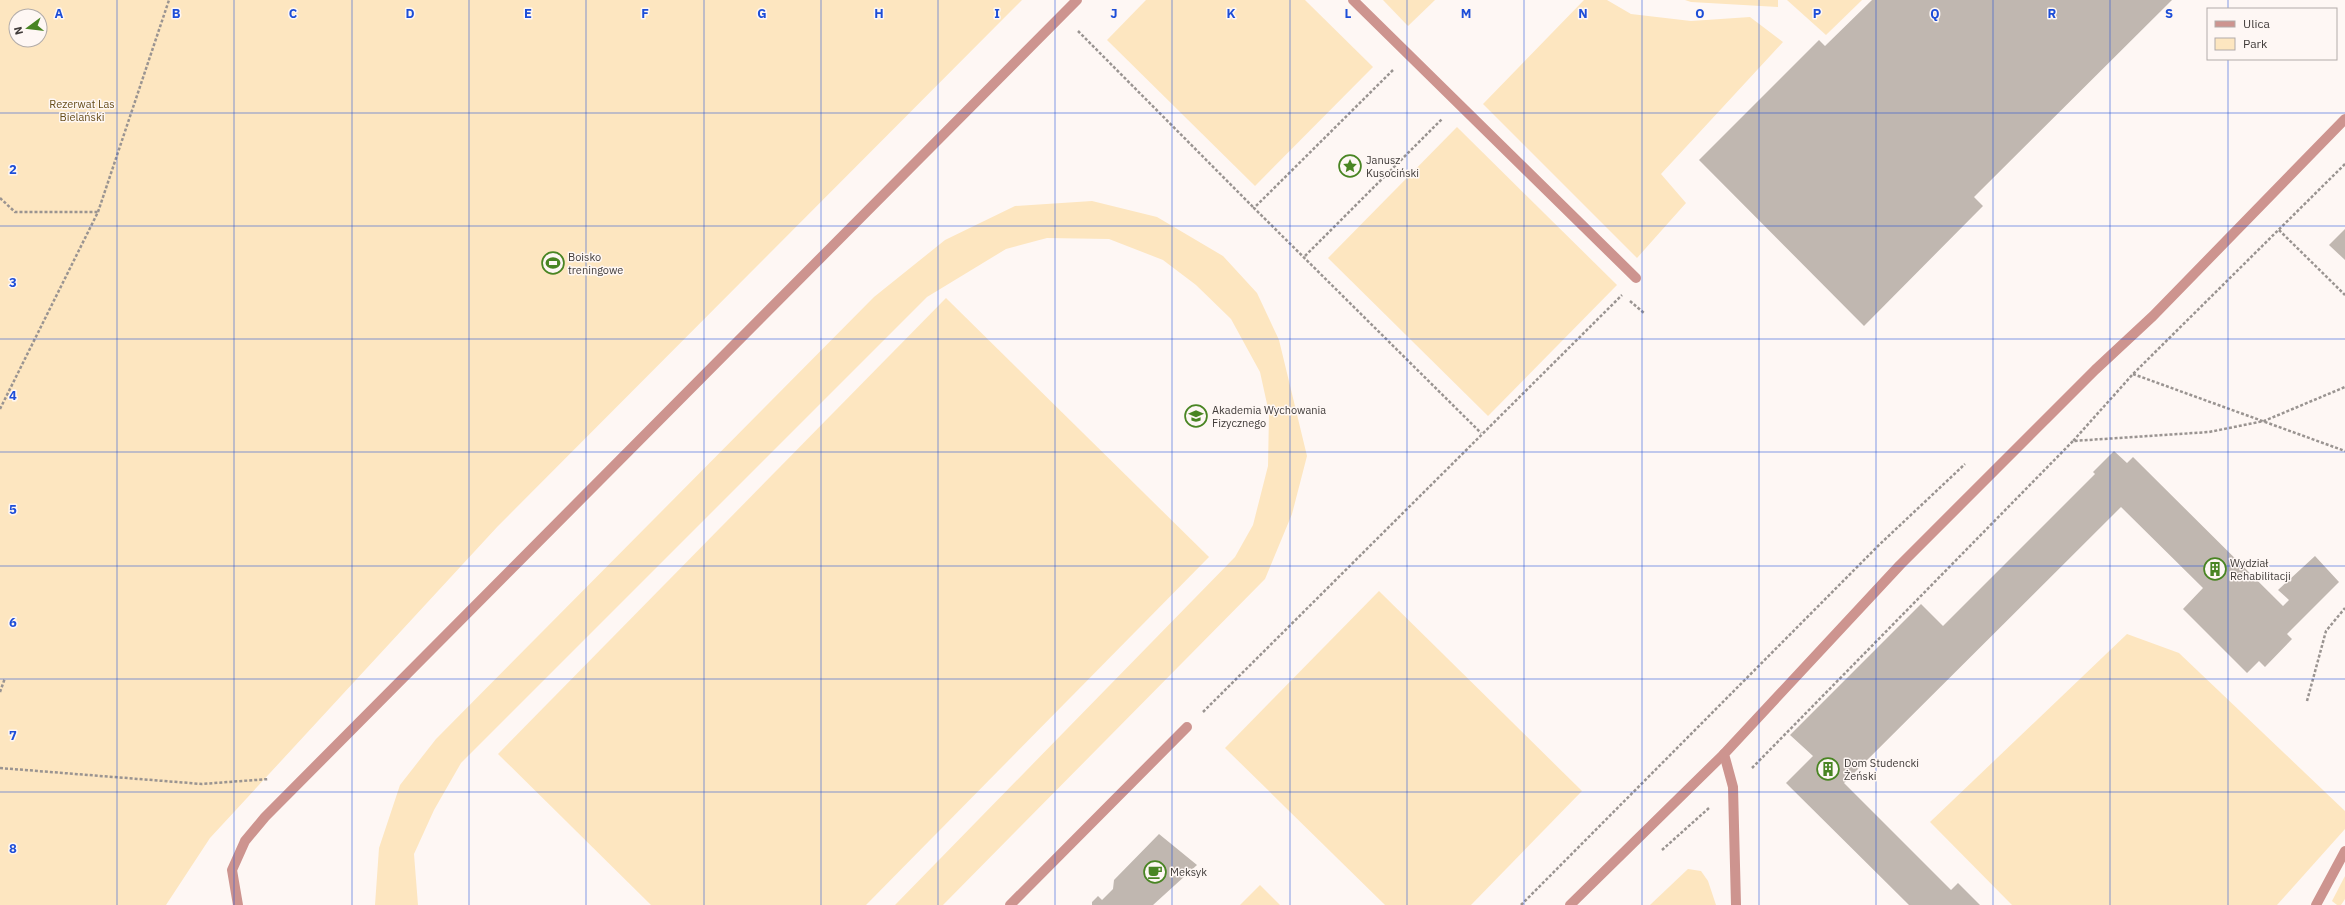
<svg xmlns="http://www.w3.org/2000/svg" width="2345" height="905" viewBox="0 0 2345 905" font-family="'IBM Plex Sans',sans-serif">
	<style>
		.green { fill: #fde6c0; fill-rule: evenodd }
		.building { fill: #c0b7b0 }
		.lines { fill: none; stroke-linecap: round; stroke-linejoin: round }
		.path { stroke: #9a9491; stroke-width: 2.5; stroke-dasharray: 3 2; stroke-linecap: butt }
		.minor { stroke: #cd948f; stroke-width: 10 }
		.grid { fill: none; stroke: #1d4ed8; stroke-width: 1; stroke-opacity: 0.55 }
		.labels { text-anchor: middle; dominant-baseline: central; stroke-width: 3; stroke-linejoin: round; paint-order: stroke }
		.park-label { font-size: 11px; fill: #684e1b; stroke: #fef7f4 }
		.poi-label { font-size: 11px; fill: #403b39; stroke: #fef7f4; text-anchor: start }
		.grid-label { font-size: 13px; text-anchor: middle; font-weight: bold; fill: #1d4ed8; stroke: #fef7f4; stroke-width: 3; stroke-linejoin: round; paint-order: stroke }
	</style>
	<rect width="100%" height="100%" fill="#fef7f4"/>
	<g class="green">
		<path d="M0,0H1022L498,526L210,838L166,905H0ZM16,16H40V40H16Z"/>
		<polygon points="1146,0 1305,0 1373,67 1255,186 1107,40"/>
		<polygon points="1383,0 1435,0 1408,26"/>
		<polygon points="1584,0 1607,0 1631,14 1691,21 1750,17 1783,42 1661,174 1686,203 1637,258 1483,104"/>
		<polygon points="1685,0 1778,0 1778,7 1691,2"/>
		<polygon points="1787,0 1862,0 1826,35"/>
		<polygon points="1457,127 1617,285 1488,416 1328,258"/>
		<polygon points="1092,201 1157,217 1223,256 1257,293 1279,340 1307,456 1292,514 1265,579 943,905 895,905 1235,557 1253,525 1268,466 1269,413 1260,372 1231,319 1196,285 1163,260 1109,239 1047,238 1006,249 927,297 461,763 434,810 414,854 418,905 375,905 379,848 400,785 436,739 874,297 945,240 1015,206"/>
		<polygon points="946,298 1209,557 866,905 651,905 498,754"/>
		<polygon points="1379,591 1582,791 1471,905 1385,905 1225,748"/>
		<polygon points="2127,634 2179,653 2345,811 2345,829 2277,905 2012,905 1930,822"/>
		<polygon points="1688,869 1701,871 1708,881 1716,905 1650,905"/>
		<polygon points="2345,876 2345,899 2341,905 2337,905 2332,901"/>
		<polygon points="1260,885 1280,905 1240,905"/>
	</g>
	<g class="building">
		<polygon points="1872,0 2172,0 1974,197 1983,206 1864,326 1699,160 1819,40 1825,46"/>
		<polygon points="2345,229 2345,260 2329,245"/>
		<polygon points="2114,451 2127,463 2133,457 2283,606 2289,600 2278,590 2315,556 2339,582 2287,634 2292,639 2265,667 2259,661 2247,673 2183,609 2203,588 2121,507 1844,783 1951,890 1958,883 1980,905 1909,905 1786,783 1813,756 1790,735 1921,604 1943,626 2095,474 2093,472"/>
		<polygon points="1159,834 1197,865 1153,905 1092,905 1092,902 1098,896 1102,900 1113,889 1114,880"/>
	</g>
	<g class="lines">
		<g class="path">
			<polyline points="1078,31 1254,208"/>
			<polyline points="1393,70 1254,208 1481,433"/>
			<polyline points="2345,164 2133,374 2073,441 2209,432 2264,421 2345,387"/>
			<polyline points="0,198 15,212 98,212"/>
			<polyline points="2279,230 2345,295"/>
			<polyline points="1305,256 1442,119"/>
			<polyline points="1630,301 1644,313"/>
			<polyline points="2133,374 2345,451"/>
			<polyline points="0,409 98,212 169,0"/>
			<polyline points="0,692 5,678"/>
			<polyline points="2307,701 2326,631 2345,608"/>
			<polyline points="1203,712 1622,295"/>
			<polyline points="0,768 202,784 269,779"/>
			<polyline points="1752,768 2073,441"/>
			<polyline points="1662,850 1709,808"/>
			<polyline points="1521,905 1879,545 1965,464"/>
		</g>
		<g class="minor">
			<polyline points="1353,0 1636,278"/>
			<polyline points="238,905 232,870 245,841 265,817 1077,0"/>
			<polyline points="1010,905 1187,727"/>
			<polyline points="1570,905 1724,754"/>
			<polyline points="1736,905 1733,787 1724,754 1900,565 2095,370 2153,316 2345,119"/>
			<polyline points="2316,905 2345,851"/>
		</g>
	</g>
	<path class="grid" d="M117,0V905M234,0V905M352,0V905M469,0V905M586,0V905M704,0V905M821,0V905M938,0V905M1055,0V905M1172,0V905M1290,0V905M1407,0V905M1524,0V905M1642,0V905M1759,0V905M1876,0V905M1993,0V905M2110,0V905M2228,0V9M2228,59V905M0,113H2345M0,226H2345M0,339H2345M0,452H2345M0,566H2345M0,679H2345M0,792H2345"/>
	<defs>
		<g id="sight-ring" transform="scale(1.15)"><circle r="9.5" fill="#fef7f4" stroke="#498523" stroke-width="1.5"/><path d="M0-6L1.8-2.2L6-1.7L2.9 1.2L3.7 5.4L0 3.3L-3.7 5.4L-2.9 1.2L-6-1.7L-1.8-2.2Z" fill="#498523"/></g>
		<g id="stadium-ring" transform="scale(1.15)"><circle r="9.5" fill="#fef7f4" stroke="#498523" stroke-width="1.5"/><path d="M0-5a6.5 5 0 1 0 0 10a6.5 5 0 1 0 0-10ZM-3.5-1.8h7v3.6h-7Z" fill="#498523"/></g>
		<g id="university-ring" transform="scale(1.15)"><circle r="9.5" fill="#fef7f4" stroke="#498523" stroke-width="1.5"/><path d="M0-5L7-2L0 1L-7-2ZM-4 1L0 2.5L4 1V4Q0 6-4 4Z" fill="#498523"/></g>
		<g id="building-ring" transform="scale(1.15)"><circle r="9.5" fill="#fef7f4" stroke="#498523" stroke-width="1.5"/><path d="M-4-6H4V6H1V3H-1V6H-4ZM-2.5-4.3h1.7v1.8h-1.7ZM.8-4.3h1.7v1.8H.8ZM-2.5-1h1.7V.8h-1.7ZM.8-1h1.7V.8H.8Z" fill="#498523"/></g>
		<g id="cafe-ring" transform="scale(1.15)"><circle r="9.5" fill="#fef7f4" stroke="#498523" stroke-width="1.5"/><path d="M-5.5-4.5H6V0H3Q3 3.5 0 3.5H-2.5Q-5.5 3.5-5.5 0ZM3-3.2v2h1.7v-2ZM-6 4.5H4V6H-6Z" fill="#498523"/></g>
	</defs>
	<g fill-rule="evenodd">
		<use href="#sight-ring" x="1350" y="166"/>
		<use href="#stadium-ring" x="553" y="263"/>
		<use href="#university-ring" x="1196" y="416"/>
		<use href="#building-ring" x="2215" y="569"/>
		<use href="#building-ring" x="1828" y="769"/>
		<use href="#cafe-ring" x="1155" y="872"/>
	</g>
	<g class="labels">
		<g class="park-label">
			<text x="82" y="104">Rezerwat Las<tspan x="82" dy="13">Bielański</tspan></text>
		</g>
		<g class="poi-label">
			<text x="1366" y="160">Janusz<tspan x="1366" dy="13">Kusociński</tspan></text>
			<text x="568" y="257">Boisko<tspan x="568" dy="13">treningowe</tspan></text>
			<text x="1212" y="410">Akademia Wychowania<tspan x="1212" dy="13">Fizycznego</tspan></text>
			<text x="2230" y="563">Wydział<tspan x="2230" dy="13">Rehabilitacji</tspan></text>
			<text x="1844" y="763">Dom Studencki<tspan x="1844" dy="13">Żeński</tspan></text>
			<text x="1170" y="872">Meksyk</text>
		</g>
	</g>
	<g class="grid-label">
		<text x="59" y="18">A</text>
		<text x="176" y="18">B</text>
		<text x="293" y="18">C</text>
		<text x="410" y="18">D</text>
		<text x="528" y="18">E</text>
		<text x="645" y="18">F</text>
		<text x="762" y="18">G</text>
		<text x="879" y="18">H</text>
		<text x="997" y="18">I</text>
		<text x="1114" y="18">J</text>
		<text x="1231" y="18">K</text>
		<text x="1348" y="18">L</text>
		<text x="1466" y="18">M</text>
		<text x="1583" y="18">N</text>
		<text x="1700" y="18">O</text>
		<text x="1817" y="18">P</text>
		<text x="1935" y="18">Q</text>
		<text x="2052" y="18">R</text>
		<text x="2169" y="18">S</text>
		<text x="13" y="174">2</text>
		<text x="13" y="287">3</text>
		<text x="13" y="400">4</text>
		<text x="13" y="514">5</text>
		<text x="13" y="627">6</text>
		<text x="13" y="740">7</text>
		<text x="13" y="853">8</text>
	</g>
	<rect x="2207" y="8" width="130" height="52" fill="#fef7f4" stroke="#b2aca9"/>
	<rect x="2215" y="21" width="20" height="6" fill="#cd948f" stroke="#b2aca9"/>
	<text x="2243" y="28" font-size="12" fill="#403b39">Ulica</text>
	<rect x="2215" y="38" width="20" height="12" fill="#fde6c0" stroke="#b2aca9"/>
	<text x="2243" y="48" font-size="12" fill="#403b39">Park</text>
	<g transform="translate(28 28) rotate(255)"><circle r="19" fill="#fef7f4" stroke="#b2aca9"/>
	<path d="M0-3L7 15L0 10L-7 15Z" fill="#498523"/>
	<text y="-6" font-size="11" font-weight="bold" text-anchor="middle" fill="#403b39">N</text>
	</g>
</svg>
